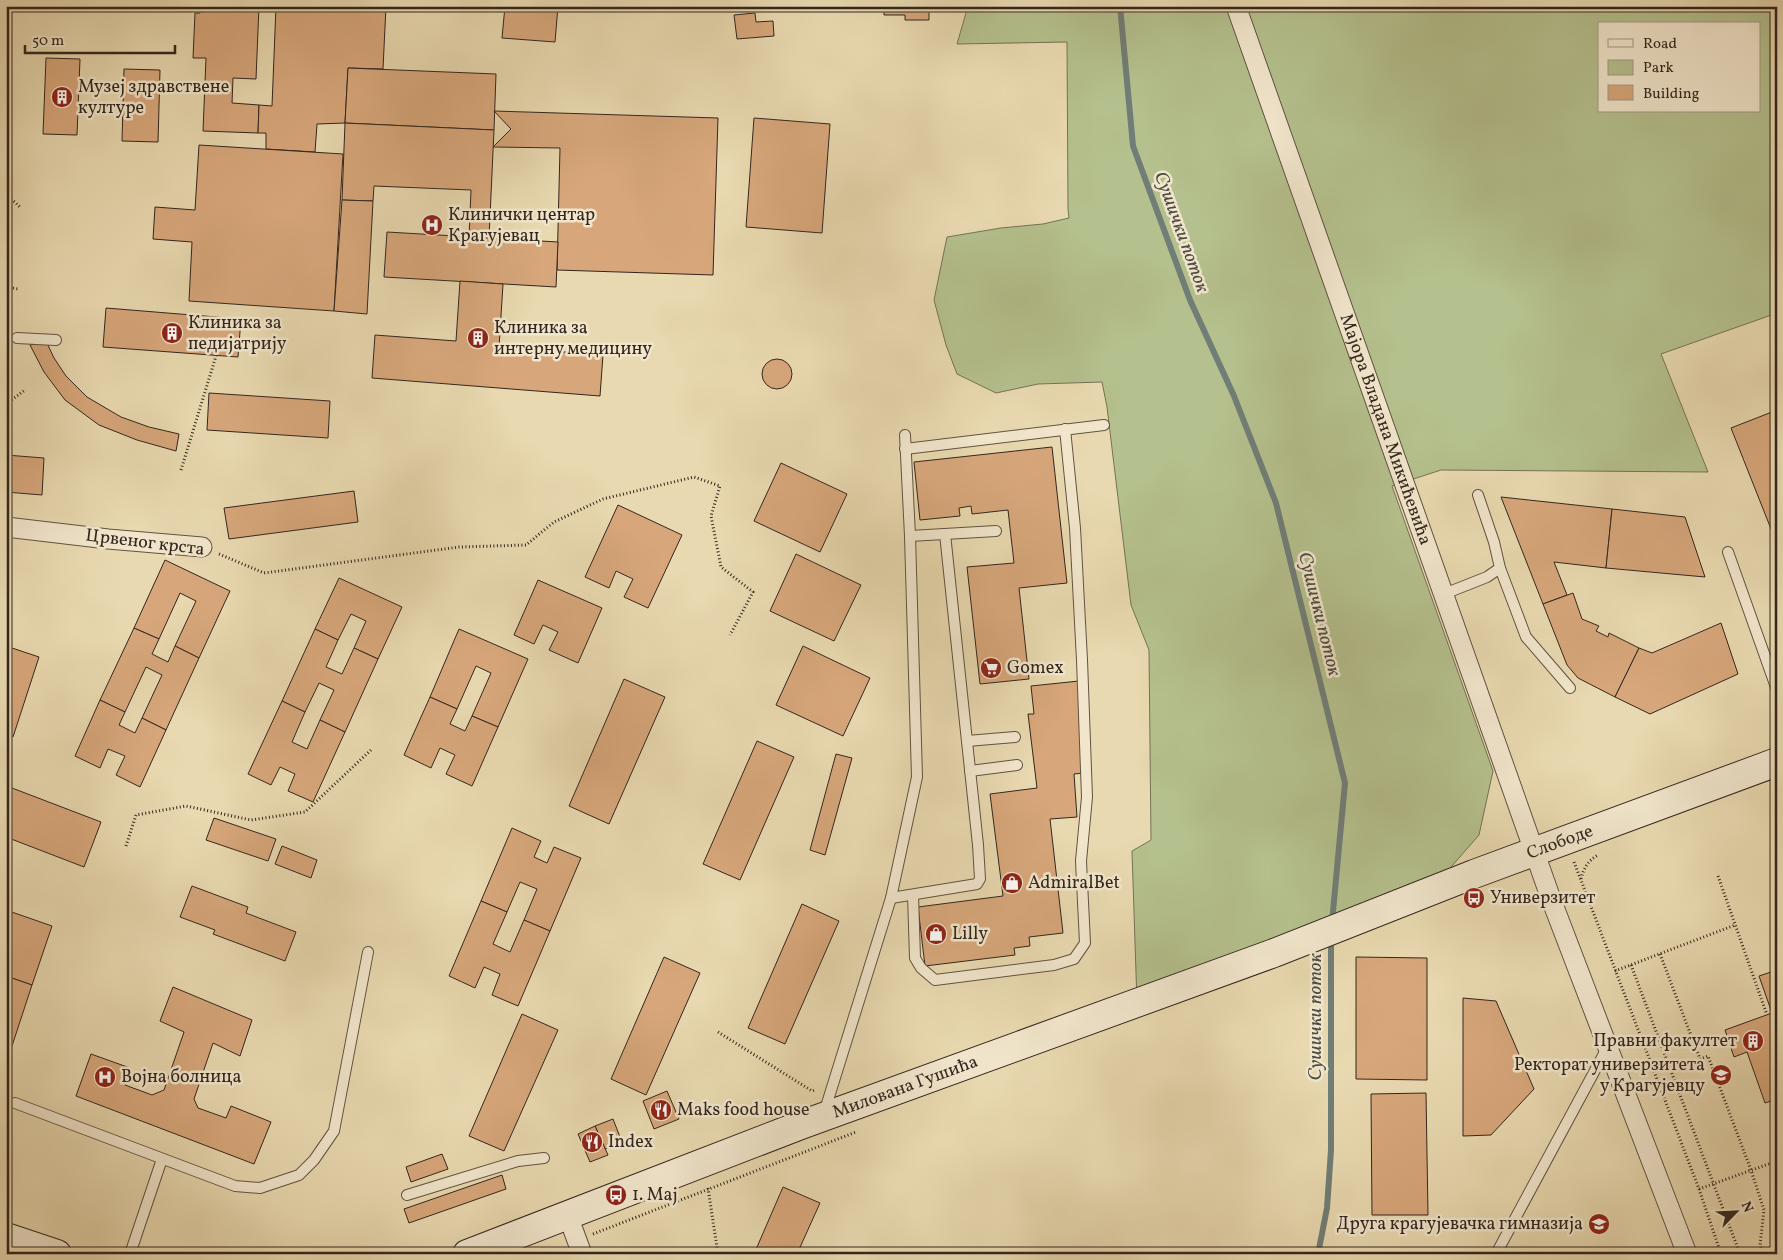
<svg xmlns="http://www.w3.org/2000/svg" width="1783" height="1260" viewBox="0 0 1783 1260" font-family="Vollkorn,serif">
	<style>
		.green { fill: #b4c08d; stroke: #747356; fill-rule: evenodd }
		.lines { fill: none; stroke-linecap: round; stroke-linejoin: round }
		.stream { stroke: #707e77; stroke-width: 6 }
		.building { fill: #d7a77b; stroke: #33261e }
		.lane-casing { stroke: #605342; stroke-width: 12 }
		.street-casing { stroke: #605342; stroke-width: 21 }
		.secondary-casing { stroke: #33261e; stroke-width: 30 }
		.path { stroke: #33261e; stroke-width: 3; stroke-dasharray: 1 2.5; stroke-linecap: butt }
		.lane { stroke: #f1e6cc; stroke-width: 10 }
		.street { stroke: #f1e6cc; stroke-width: 19 }
		.secondary { stroke: #f1e6cc; stroke-width: 28 }
		.labels { text-anchor: middle; dominant-baseline: central; stroke-width: 5; stroke-linejoin: round; paint-order: stroke }
		.poi-label { font-size: 18px; fill: #33261e; stroke: #f1e6cc; text-anchor: start }
		.street-label { font-size: 18px; fill: #33261e; stroke: #f1e6cc }
		.water-label { font-size: 19px; font-style: italic; fill: #4c4b43; stroke: #f1e6cc }
	</style>
	<rect width="100%" height="100%" fill="#e9d9b0"/>
	<filter id="stains"><feTurbulence type="fractalNoise" baseFrequency=".004" numOctaves="4"/><feColorMatrix values="0 0 0 0 .2 0 0 0 0 .09 0 0 0 0 .02 0 0 0 .5 -.17"/></filter>
	<radialGradient id="worn" r=".72"><stop offset=".6" stop-color="#630" stop-opacity="0"/><stop offset="1" stop-color="#630" stop-opacity=".3"/></radialGradient>
	<path class="green" d="M968,6H1777V313L1661,354L1708,472L1441,470L1392,486L1493,771L1479,835L1445,874L1137,1003L1132,851L1151,840L1149,650L1131,605L1107,407L1102,382L1038,384L996,393L957,374L946,345L934,300L947,237L1001,228L1043,224L1069,218L1068,209L1067,42L957,44ZM1599,24H1759V111H1599Z"/>
	<g class="lines">
		<g class="stream">
			<polyline points="1120,6 1133,146 1190,300 1234,396 1276,503 1345,783 1332,922"/>
			<polyline points="1318,1254 1327,1208 1331,1150 1331,937"/>
		</g>
	</g>
	<g class="building">
		<rect x="6" y="6" width="5" height="19"/>
		<polygon points="201,6 259,6 256,79 233,78 232,103 259,105 258,133 203,131 206,58 193,58 195,13 200,13"/>
		<polygon points="276,6 386,6 383,69 348,68 345,123 317,124 315,152 266,149 266,133 258,133 259,105 272,106"/>
		<polygon points="505,6 558,6 555,42 502,38"/>
		<polygon points="884,6 929,6 929,20 905,20 905,15 884,15"/>
		<polygon points="755,13 756,22 773,21 774,36 737,39 734,15"/>
		<polygon points="46,58 80,59 77,135 43,134"/>
		<polygon points="348,68 496,74 494,130 345,123"/>
		<polygon points="124,69 160,70 158,142 122,141"/>
		<polygon points="494,111 718,118 713,275 557,270 560,148 493,147 511,129"/>
		<polygon points="754,118 830,124 822,233 746,227"/>
		<polygon points="345,123 494,130 489,238 469,237 471,190 374,186 373,201 342,200"/>
		<polygon points="199,145 343,154 334,311 189,301 192,242 153,239 155,207 195,210"/>
		<polygon points="342,200 373,201 367,314 334,311"/>
		<polygon points="387,232 558,242 556,287 384,277"/>
		<polygon points="460,281 503,284 499,347 603,355 600,396 372,378 375,335 456,341"/>
		<polygon points="106,308 241,319 238,357 103,347"/>
		<polygon points="46,341 54,358 66,376 87,397 121,417 149,427 179,434 176,451 137,440 99,425 65,400 44,372 30,345"/>
		<circle cx="777" cy="374" r="15"/>
		<polygon points="209,393 330,401 328,438 207,430"/>
		<polygon points="1777,410 1777,457 1775,458 1777,462 1777,532 1773,534 1731,428"/>
		<polygon points="1052,447 1067,583 1019,588 1029,679 980,684 967,567 1014,563 1008,510 972,514 971,506 959,508 960,516 920,520 914,462"/>
		<polygon points="6,455 44,458 42,495 6,492"/>
		<polygon points="781,463 847,494 820,552 754,521"/>
		<polygon points="354,491 358,522 229,539 224,508"/>
		<polygon points="1501,497 1612,509 1606,568 1554,562 1567,595 1543,604"/>
		<polygon points="618,505 682,535 648,608 624,597 633,579 616,571 609,588 585,577"/>
		<polygon points="1612,509 1685,517 1705,577 1606,568"/>
		<polygon points="796,554 861,585 834,641 770,611"/>
		<polygon points="165,560 230,591 199,658 175,646 196,601 180,593 159,639 134,628"/>
		<polygon points="339,578 402,607 378,659 354,648 366,621 351,614 338,640 315,629"/>
		<polygon points="538,580 602,608 578,663 549,650 558,632 543,625 534,644 514,635"/>
		<polygon points="1573,593 1582,619 1599,626 1596,631 1608,637 1609,633 1639,648 1615,697 1578,678 1567,665 1543,604"/>
		<polygon points="1721,623 1738,674 1650,714 1615,697 1639,648 1652,653"/>
		<polygon points="134,628 159,639 152,654 168,662 175,646 199,658 166,730 142,718 162,675 146,667 125,712 100,700"/>
		<polygon points="315,629 338,640 326,667 342,674 354,648 378,659 345,732 320,720 334,690 319,683 305,712 282,701"/>
		<polygon points="459,629 528,659 498,727 472,716 491,673 476,666 457,709 430,697"/>
		<polygon points="6,646 39,657 13,737 6,735"/>
		<polygon points="803,646 870,678 843,736 776,705"/>
		<polygon points="624,679 665,697 609,824 569,806"/>
		<polygon points="1079,681 1083,773 1074,774 1077,817 1050,819 1063,933 1029,937 1030,946 1014,948 1015,955 925,966 918,907 1003,896 990,794 1037,788 1028,714 1034,714 1031,686"/>
		<polygon points="430,697 457,709 450,724 465,731 472,716 498,727 472,786 446,774 455,755 440,748 431,768 404,755"/>
		<polygon points="100,700 125,712 119,725 135,733 142,718 166,730 140,787 116,775 125,756 108,749 100,768 75,756"/>
		<polygon points="282,701 305,712 292,742 307,749 320,720 345,732 313,802 288,791 295,774 280,767 271,785 248,774"/>
		<polygon points="757,741 794,757 740,880 703,864"/>
		<polygon points="836,754 852,758 825,855 810,850"/>
		<polygon points="12,788 101,822 84,867 6,837 6,803"/>
		<polygon points="214,818 276,839 268,861 206,840"/>
		<polygon points="512,828 541,841 534,857 547,863 554,847 581,858 550,931 524,920 537,889 520,882 507,912 481,901"/>
		<polygon points="282,846 317,860 311,878 275,864"/>
		<polygon points="192,886 248,907 246,913 296,932 285,961 213,934 215,930 180,917"/>
		<polygon points="481,901 507,912 493,944 510,952 524,920 550,931 518,1006 492,995 500,974 484,967 475,988 449,976"/>
		<polygon points="802,904 839,921 785,1044 748,1028"/>
		<polygon points="6,910 52,926 32,985 6,976"/>
		<polygon points="664,957 700,973 646,1095 611,1079"/>
		<polygon points="1356,957 1427,958 1427,1080 1356,1079"/>
		<polygon points="1777,970 1777,1099 1765,1103 1747,1052 1734,1057 1725,1030 1772,1013 1759,976"/>
		<polygon points="6,976 32,985 11,1049 6,1047"/>
		<polygon points="173,987 252,1020 240,1056 213,1043 194,1099 198,1108 226,1118 231,1106 271,1122 254,1164 76,1096 91,1054 130,1068 125,1085 152,1095 164,1090 184,1032 160,1021"/>
		<polygon points="1463,998 1496,1001 1534,1089 1491,1135 1463,1136"/>
		<polygon points="522,1014 558,1030 504,1151 469,1136"/>
		<polygon points="667,1091 679,1119 654,1129 643,1101"/>
		<polygon points="1426,1093 1428,1215 1372,1215 1371,1094"/>
		<polygon points="613,1119 622,1142 605,1149 595,1126"/>
		<polygon points="595,1126 608,1155 590,1162 578,1134"/>
		<polygon points="442,1154 448,1169 411,1182 406,1167"/>
		<polygon points="502,1175 506,1189 409,1223 404,1209"/>
		<polygon points="783,1187 820,1203 797,1254 754,1254"/>
	</g>
	<g class="lines">
		<g class="lane-casing">
			<g id="lane">
				<polyline points="17,338 56,340"/>
				<polyline points="905,449 1104,425"/>
				<polyline points="910,536 996,531"/>
				<polyline points="1728,552 1777,690"/>
				<polyline points="1500,568 1526,637 1570,688"/>
				<polyline points="1444,594 1487,577 1500,568 1494,542 1478,495"/>
				<polyline points="967,741 1015,737"/>
				<polyline points="970,771 1017,765"/>
				<polyline points="913,895 915,958 921,968 935,980 1054,965 1074,959 1085,943 1081,861 1087,797 1082,660 1075,528 1065,429"/>
				<polyline points="891,898 977,884 980,879 978,845 945,534"/>
				<polyline points="15,1103 235,1186 260,1188 299,1175 314,1160 334,1131 368,952"/>
				<polyline points="824,1113 891,898 917,777 910,536 905,435"/>
				<polyline points="407,1195 518,1161 544,1158"/>
				<polyline points="130,1254 162,1159"/>
				<polyline points="1496,1254 1607,1048"/>
			</g>
		</g>
		<g class="street-casing">
			<g id="street">
				<path id="s1" d="M1236,6L1551,899L1687,1254"/>
				<polyline points="6,527 108,539 202,547"/>
				<polyline points="568,1216 582,1254"/>
			</g>
		</g>
		<g class="secondary-casing">
			<g id="secondary">
				<polyline points="6,1237 57,1254"/>
				<path id="s2" d="M467,1254L801,1125L1274,953L1474,874L1777,762"/>
			</g>
		</g>
		<g class="path">
			<polyline points="6,194 21,208"/>
			<polyline points="6,287 18,289"/>
			<polyline points="6,404 25,390"/>
			<polyline points="181,470 216,356"/>
			<polyline points="219,554 264,573 459,547 526,545 554,522 603,499 694,477 720,486 711,516 721,567 753,592 730,635"/>
			<polyline points="126,846 136,815 186,806 251,820 305,812 372,749"/>
			<polyline points="1574,862 1699,1189 1721,1254"/>
			<polyline points="1718,876 1767,1015"/>
			<path d="M1581,879C1584,867 1588,861 1598,855"/>
			<polyline points="1660,954 1700,1059 1708,1056 1751,1170 1764,1210 1760,1245 1763,1254"/>
			<polyline points="1631,965 1740,1254"/>
			<polyline points="1615,971 1735,925"/>
			<polyline points="718,1032 812,1091 815,1090"/>
			<polyline points="708,1188 718,1254"/>
			<polyline points="1699,1189 1777,1161"/>
			<polyline points="593,1234 856,1132"/>
		</g>
		<use href="#lane" class="lane"/>
		<use href="#street" class="street"/>
		<use href="#secondary" class="secondary"/>
	</g>
	<defs>
		<g id="building-disc" transform="scale(1.125)"><circle r="9.5" fill="#8f2418" stroke="#f1e6cc"/><path d="M-4-6H4V6H1V3H-1V6H-4ZM-2.5-4.3h1.7v1.8h-1.7ZM.8-4.3h1.7v1.8H.8ZM-2.5-1h1.7V.8h-1.7ZM.8-1h1.7V.8H.8Z" fill="#fff"/></g>
		<g id="hospital-disc" transform="scale(1.125)"><circle r="9.5" fill="#8f2418" stroke="#f1e6cc"/><path d="M-5-5h3v3.5h4V-5h3V5h-3V1.5h-4V5h-3Z" fill="#fff"/></g>
		<g id="supermarket-disc" transform="scale(1.125)"><circle r="9.5" fill="#8f2418" stroke="#f1e6cc"/><path d="M-6-5.5h2.5l.6 2H6L4.5 2H-2.5L-4.4-4H-6ZM-1.5 3.2a1.3 1.3 0 1 0 .1 0ZM3 3.2a1.3 1.3 0 1 0 .1 0Z" fill="#fff"/></g>
		<g id="shop-disc" transform="scale(1.125)"><circle r="9.5" fill="#8f2418" stroke="#f1e6cc"/><path d="M-5-2.5h2.3a2.7 3.5 0 0 1 5.4 0H5L5.5 6h-11ZM-1.5-2.5h3a1.5 2.3 0 0 0-3 0Z" fill="#fff"/></g>
		<g id="bus-disc" transform="scale(1.125)"><circle r="9.5" fill="#8f2418" stroke="#f1e6cc"/><path d="M-5-6H5V4H4V6H2V4H-2V6H-4V4H-5ZM-3.5-4V0h7V-4ZM-3.5 1.2v1.5H-2V1.2ZM2 1.2v1.5H3.5V1.2Z" fill="#fff"/></g>
		<g id="university-disc" transform="scale(1.125)"><circle r="9.5" fill="#8f2418" stroke="#f1e6cc"/><path d="M0-5L7-2L0 1L-7-2ZM-4 1L0 2.5L4 1V4Q0 6-4 4Z" fill="#fff"/></g>
		<g id="restaurant-disc" transform="scale(1.125)"><circle r="9.5" fill="#8f2418" stroke="#f1e6cc"/><path d="M-5-6h1v4h1v-4h1v4h1v-4h1v5L-1.5 .5V6h-2V.5L-5-1ZM5-6V6H3V1.5H1.5Q1.5-4 5-6Z" fill="#fff"/></g>
		<g id="school-disc" transform="scale(1.125)"><circle r="9.5" fill="#8f2418" stroke="#f1e6cc"/><path d="M0-5L7-2L0 1L-7-2ZM-4 1L0 2.5L4 1V4Q0 6-4 4Z" fill="#fff"/></g>
	</defs>
	<g fill-rule="evenodd">
		<use href="#building-disc" x="62" y="97"/>
		<use href="#hospital-disc" x="432" y="225"/>
		<use href="#building-disc" x="172" y="333"/>
		<use href="#building-disc" x="478" y="338"/>
		<use href="#supermarket-disc" x="991" y="668"/>
		<use href="#shop-disc" x="1012" y="883"/>
		<use href="#bus-disc" x="1474" y="898"/>
		<use href="#shop-disc" x="936" y="934"/>
		<use href="#building-disc" x="1753" y="1041"/>
		<use href="#university-disc" x="1721" y="1075"/>
		<use href="#hospital-disc" x="105" y="1077"/>
		<use href="#restaurant-disc" x="661" y="1110"/>
		<use href="#restaurant-disc" x="592" y="1142"/>
		<use href="#bus-disc" x="616" y="1195"/>
		<use href="#school-disc" x="1599" y="1224"/>
	</g>
	<g class="labels">
		<g class="poi-label">
			<text x="78" y="87">Музеј здравствене<tspan x="78" dy="21">културе</tspan></text>
			<text x="448" y="215">Клинички центар<tspan x="448" dy="21">Крагујевац</tspan></text>
			<text x="188" y="323">Клиника за<tspan x="188" dy="21">педијатрију</tspan></text>
			<text x="494" y="328">Клиника за<tspan x="494" dy="21">интерну медицину</tspan></text>
			<text x="1007" y="668">Gomex</text>
			<text x="1028" y="883">AdmiralBet</text>
			<text x="1490" y="898">Универзитет</text>
			<text x="952" y="934">Lilly</text>
			<text x="1737" y="1041" text-anchor="end">Правни факултет</text>
			<text x="1705" y="1065" text-anchor="end">Ректорат универзитета<tspan x="1705" dy="21">у Крагујевцу</tspan></text>
			<text x="121" y="1077">Војна болница</text>
			<text x="677" y="1110">Maks food house</text>
			<text x="608" y="1142">Index</text>
			<text x="632" y="1195">1. Мај</text>
			<text x="1583" y="1224" text-anchor="end">Друга крагујевачка гимназија</text>
		</g>
		<g class="street-label">
			<text stroke="none"><textPath href="#s1" startOffset="449">Мајора Владана Микићевића</textPath></text>
			<text transform="translate(145 543) rotate(7)">Црвеног крста</text>
			<text stroke="none"><textPath href="#s2" startOffset="1168">Слободе</textPath></text>
			<text stroke="none"><textPath href="#s2" startOffset="469">Милована Гушића</textPath></text>
		</g>
		<g class="water-label">
			<text transform="translate(1181 232) rotate(70)">Сушички поток</text>
			<text transform="translate(1319 614) rotate(76)">Сушички поток</text>
			<text transform="translate(1316 1017) rotate(-90)">Сушички поток</text>
		</g>
	</g>
	<rect width="1783" height="1260" fill="none" stroke="#e9d9b0" stroke-width="25"/>
	<rect x="8" y="8" width="1768" height="1245" fill="none" stroke="#33261e" stroke-width="2.5"/>
	<rect x="12" y="12" width="1758" height="1235" fill="none" stroke="#33261e"/>
	<rect x="1598" y="22" width="162" height="90" fill="#f1e6cc" stroke="#a59986"/>
	<rect x="1608" y="39" width="25" height="8" fill="#f1e6cc" stroke="#a59986"/>
	<text x="1643" y="48" font-size="15" fill="#33261e">Road</text>
	<rect x="1608" y="60" width="25" height="15" fill="#b4c08d" stroke="#a59986"/>
	<text x="1643" y="72" font-size="15" fill="#33261e">Park</text>
	<rect x="1608" y="85" width="25" height="15" fill="#d7a77b" stroke="#a59986"/>
	<text x="1643" y="98" font-size="15" fill="#33261e">Building</text>
	<g transform="translate(1736 1212) rotate(66)" stroke="#f1e6cc" stroke-width="4" paint-order="stroke">
	<path d="M0-4L9 19L0 12L-9 19Z" fill="#33261e"/>
	<text y="-8" font-size="14" font-weight="bold" text-anchor="middle" fill="#33261e">N</text>
	</g>
	<path d="M25 45v8h150v-8" fill="none" stroke="#33261e" stroke-width="2.5"/>
	<text x="32" y="45" font-size="15" fill="#33261e" stroke="#f1e6cc" stroke-width="4" paint-order="stroke">50 m</text>
	<rect width="100%" height="100%" filter="url(#stains)"/>
	<rect width="100%" height="100%" fill="url(#worn)"/>
</svg>
